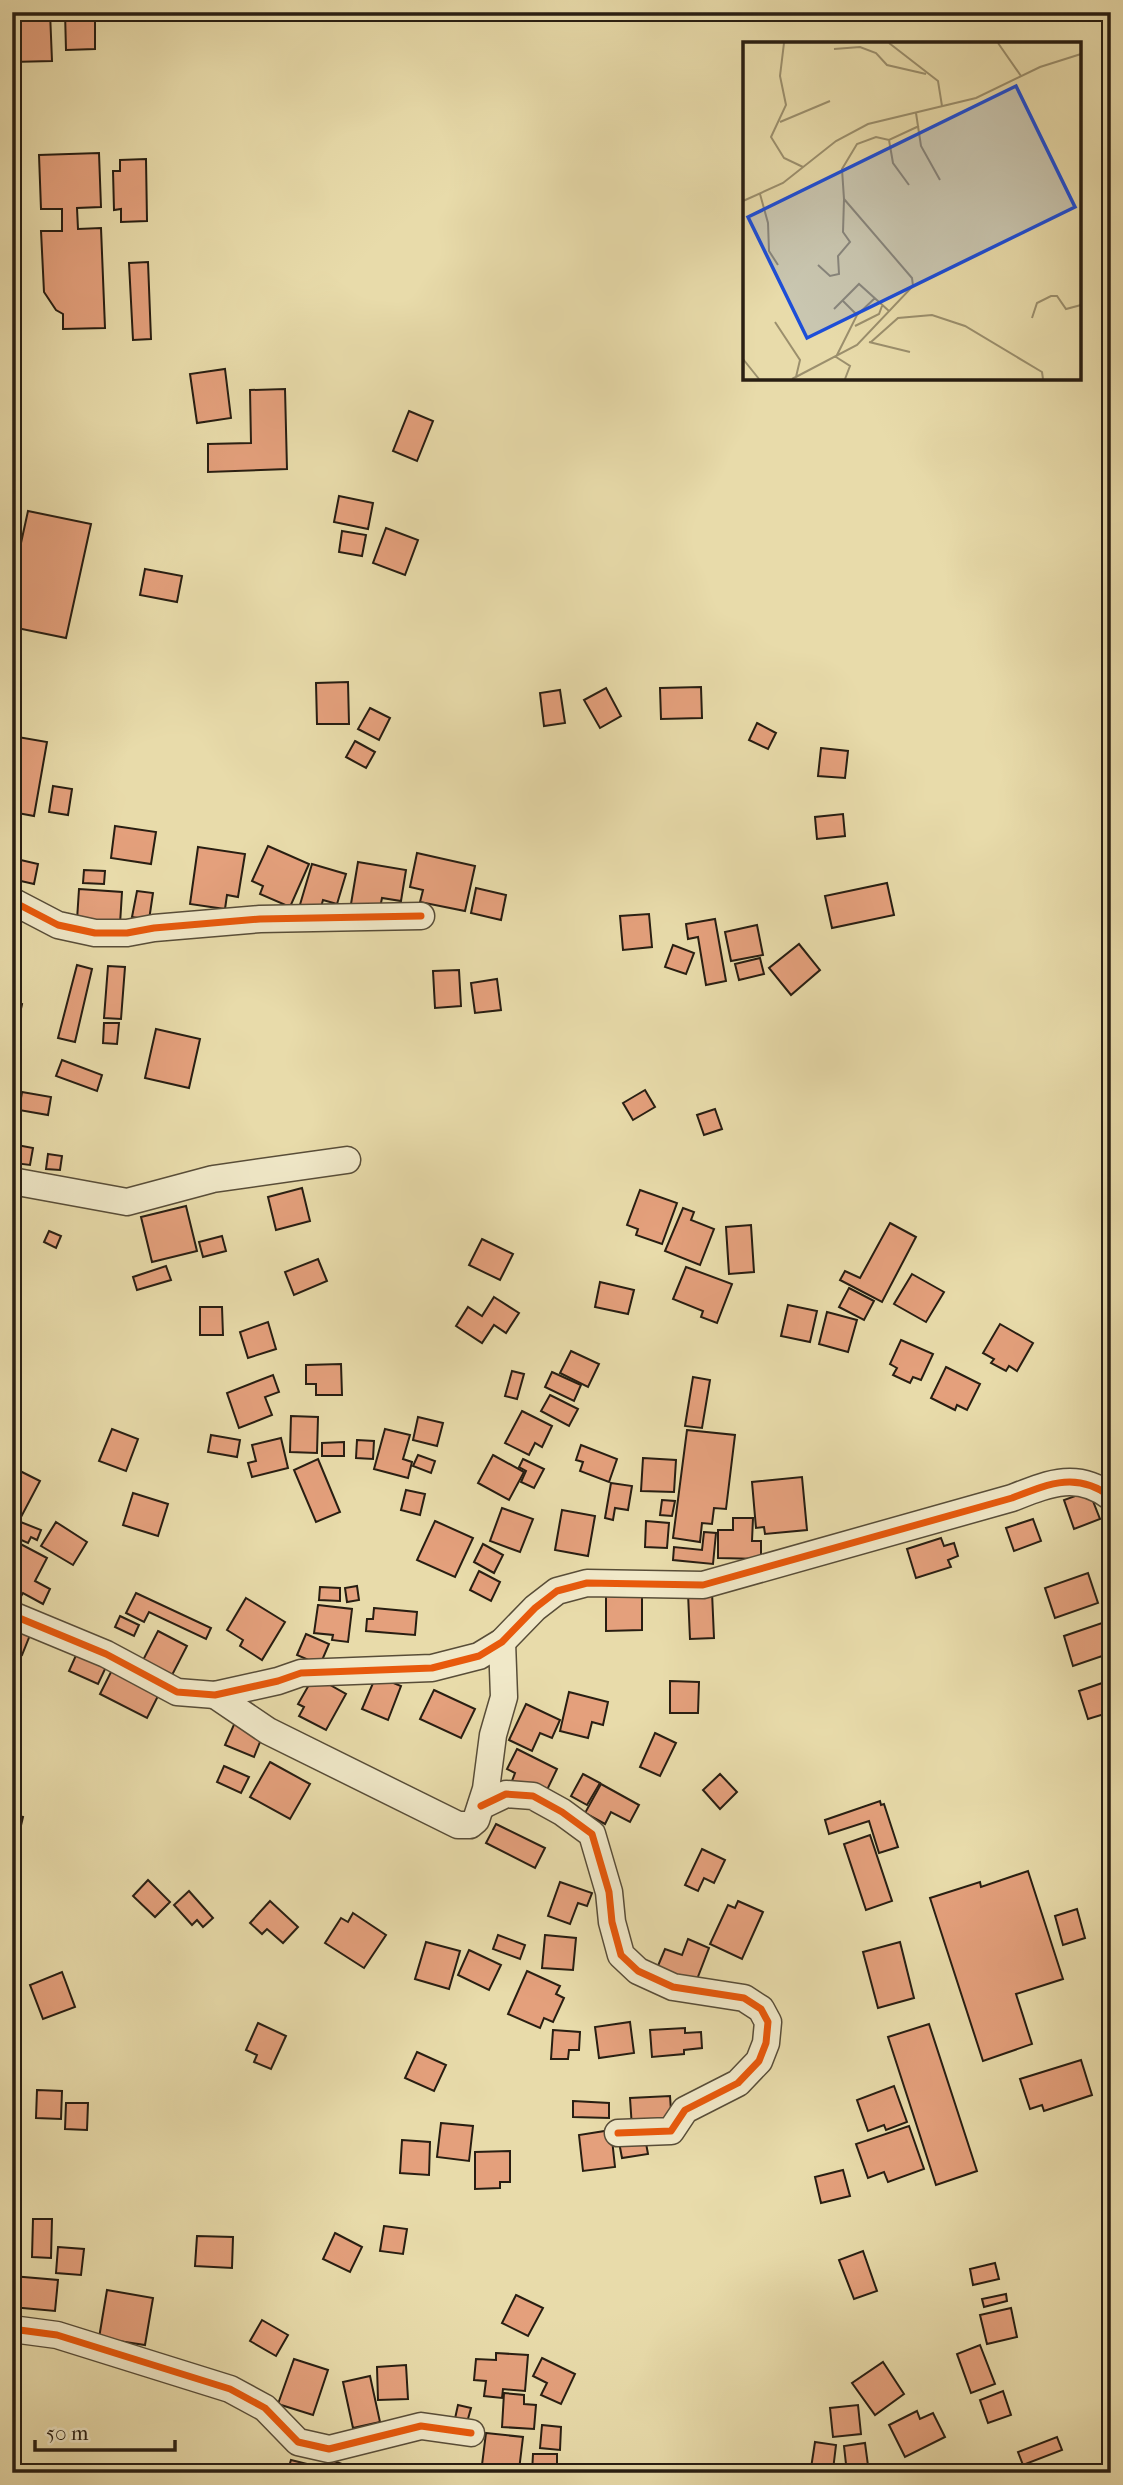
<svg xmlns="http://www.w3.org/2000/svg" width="1123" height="2485" viewBox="0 0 1123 2485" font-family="'IM FELL French Canon',serif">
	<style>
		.building { fill: #e4a07c; stroke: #281e12; stroke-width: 2 }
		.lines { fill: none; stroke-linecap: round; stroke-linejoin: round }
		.minor-casing { stroke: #584d38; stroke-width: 29 }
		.minor { stroke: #f0e8c8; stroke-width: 26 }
		.cycleway-casing { stroke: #f0e8c8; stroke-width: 11 }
		.cycleway { stroke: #e8590c; stroke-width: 7 }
		.inset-road { fill: none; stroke: #9b8f6d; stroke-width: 2 }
		.view { fill: #1d4ed8; fill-opacity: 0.15; stroke: #1d4ed8; stroke-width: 3.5 }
		.inset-edge { fill: none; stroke: #281e12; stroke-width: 3.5 }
	</style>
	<rect width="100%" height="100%" fill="#e8dbaa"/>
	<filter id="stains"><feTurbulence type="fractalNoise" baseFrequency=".00286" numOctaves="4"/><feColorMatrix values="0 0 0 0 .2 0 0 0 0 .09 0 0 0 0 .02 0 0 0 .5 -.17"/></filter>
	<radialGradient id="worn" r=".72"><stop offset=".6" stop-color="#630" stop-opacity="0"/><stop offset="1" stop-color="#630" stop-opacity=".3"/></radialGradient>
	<g class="building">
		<polygon points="12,12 50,12 52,61 12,62"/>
		<polygon points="65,12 95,12 95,49 66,50"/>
		<polygon points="99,153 101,207 77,208 78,229 101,228 105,328 63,329 63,314 56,310 44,292 41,231 62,231 62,209 41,209 39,155"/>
		<polygon points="146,159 147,221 121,222 121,209 114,210 113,171 120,171 120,160"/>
		<polygon points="148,262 151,339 133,340 129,263"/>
		<polygon points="225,369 231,418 197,423 190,374"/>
		<polygon points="285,389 287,469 208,472 208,444 251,443 250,390"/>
		<polygon points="409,411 433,421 417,461 393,451"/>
		<polygon points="339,496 373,503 368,529 334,522"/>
		<polygon points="28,511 91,524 66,638 12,627 12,584"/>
		<polygon points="386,528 418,540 405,575 373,563"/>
		<polygon points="342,531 366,535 362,556 339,552"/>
		<polygon points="145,569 182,576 177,602 140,595"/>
		<polygon points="348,682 349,724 317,724 316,683"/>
		<polygon points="701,687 702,718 661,719 660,688"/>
		<polygon points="606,688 621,716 600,728 584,700"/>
		<polygon points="560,690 565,723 544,726 540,693"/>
		<polygon points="370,708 390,718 379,740 358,729"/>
		<polygon points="757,723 776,733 768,749 749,740"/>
		<polygon points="12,736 47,742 34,816 12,812"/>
		<polygon points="355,741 375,752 366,768 346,757"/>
		<polygon points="821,748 848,751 845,778 818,776"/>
		<polygon points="53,786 72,789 68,815 49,812"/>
		<polygon points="843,814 845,836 817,839 815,817"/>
		<polygon points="115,826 156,832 151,864 111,858"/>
		<polygon points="268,846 309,864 290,907 260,894 263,886 252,881"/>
		<polygon points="198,847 245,854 238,897 227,895 225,909 190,904"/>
		<polygon points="417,853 475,866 465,911 420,902 423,890 410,887"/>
		<polygon points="12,858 38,864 34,884 12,879"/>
		<polygon points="358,862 406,870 401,901 382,898 380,908 351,904"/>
		<polygon points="312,864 346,874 337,904 323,900 319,914 299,908"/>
		<polygon points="84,870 105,871 104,884 83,883"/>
		<polygon points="887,883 894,915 832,928 825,896"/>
		<polygon points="476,888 506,895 501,920 471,913"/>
		<polygon points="79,889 122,892 120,924 77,920"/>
		<polygon points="137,891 153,893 149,920 132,917"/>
		<polygon points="649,914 652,947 623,950 620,916"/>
		<polygon points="715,919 726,981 706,985 698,937 688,939 686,924"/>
		<polygon points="757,925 763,955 731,961 725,932"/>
		<polygon points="799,944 820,970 791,995 769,968"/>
		<polygon points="673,945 694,953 686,974 665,967"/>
		<polygon points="760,958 764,974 739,980 735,964"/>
		<polygon points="77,965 92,969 75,1042 58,1038"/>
		<polygon points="108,966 125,967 121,1019 104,1018"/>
		<polygon points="459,970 461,1006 435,1008 433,971"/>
		<polygon points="497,979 501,1010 475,1013 471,983"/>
		<polygon points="12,1002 22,1004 15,1037 12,1036"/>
		<polygon points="104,1023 119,1023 117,1044 103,1043"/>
		<polygon points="156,1029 200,1039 189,1088 145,1078"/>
		<polygon points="62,1060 102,1075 97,1091 56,1076"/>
		<polygon points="645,1090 655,1107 633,1120 623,1103"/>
		<polygon points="22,1092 51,1097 48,1115 19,1110"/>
		<polygon points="715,1109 722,1129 704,1135 697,1115"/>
		<polygon points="17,1145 33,1148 30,1165 14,1163"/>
		<polygon points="48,1154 62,1156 60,1170 46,1169"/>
		<polygon points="302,1188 310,1221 276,1230 268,1197"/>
		<polygon points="640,1190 677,1203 662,1244 636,1235 638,1229 627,1225"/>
		<polygon points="186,1206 197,1251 152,1262 141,1217"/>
		<polygon points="683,1208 694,1212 691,1220 714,1229 700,1265 665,1251"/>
		<polygon points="890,1223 916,1237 882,1302 840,1280 845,1271 860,1278"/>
		<polygon points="751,1225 754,1272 729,1274 726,1227"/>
		<polygon points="49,1231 61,1236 56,1248 44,1242"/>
		<polygon points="222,1236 226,1251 203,1257 199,1242"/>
		<polygon points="482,1239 513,1254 500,1280 469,1265"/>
		<polygon points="318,1259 327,1281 294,1295 285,1272"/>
		<polygon points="166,1266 171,1280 137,1290 133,1277"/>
		<polygon points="686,1267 732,1284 717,1323 701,1317 703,1311 673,1299"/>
		<polygon points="912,1274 944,1292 926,1322 894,1304"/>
		<polygon points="600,1282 634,1290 628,1314 595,1307"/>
		<polygon points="849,1288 874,1301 864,1320 839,1307"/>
		<polygon points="494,1297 519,1313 506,1333 494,1325 482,1343 456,1326 468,1307 482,1316"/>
		<polygon points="788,1305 817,1311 810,1342 781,1336"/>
		<polygon points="200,1307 222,1307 223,1335 200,1335"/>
		<polygon points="827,1312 857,1320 848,1352 819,1344"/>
		<polygon points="268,1322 276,1349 248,1358 240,1332"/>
		<polygon points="1000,1324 1033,1343 1017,1371 1009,1366 1006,1371 991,1363 994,1359 983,1353"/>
		<polygon points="901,1340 933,1354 921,1380 913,1377 910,1383 893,1375 897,1368 890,1364"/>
		<polygon points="571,1351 599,1364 588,1387 560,1373"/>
		<polygon points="341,1364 342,1395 316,1395 316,1384 306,1384 306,1365"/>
		<polygon points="946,1367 980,1384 967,1410 957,1405 955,1410 931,1398"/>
		<polygon points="512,1371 524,1374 517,1399 505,1396"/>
		<polygon points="552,1372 581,1385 574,1401 545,1387"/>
		<polygon points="273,1375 279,1392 265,1397 272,1415 239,1428 227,1393"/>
		<polygon points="693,1377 710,1380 702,1428 685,1426"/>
		<polygon points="550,1395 578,1409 569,1426 541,1411"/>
		<polygon points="522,1411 552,1426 542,1447 535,1443 529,1455 505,1443"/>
		<polygon points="291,1416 318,1417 317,1453 290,1452"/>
		<polygon points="418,1417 443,1423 437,1446 413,1440"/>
		<polygon points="112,1429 138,1439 126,1471 99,1461"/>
		<polygon points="385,1429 410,1435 403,1459 412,1462 408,1478 374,1469"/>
		<polygon points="687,1430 735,1435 726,1509 714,1508 712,1524 702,1523 700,1542 673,1538"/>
		<polygon points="211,1435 240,1440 237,1457 208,1452"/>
		<polygon points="281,1438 288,1468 252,1477 248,1463 256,1461 252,1445"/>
		<polygon points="357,1440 374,1441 373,1459 356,1458"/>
		<polygon points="344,1442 344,1456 322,1456 322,1443"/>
		<polygon points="581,1445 617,1459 609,1482 580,1471 583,1462 576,1460"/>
		<polygon points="418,1455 435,1461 431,1473 413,1466"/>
		<polygon points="493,1455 524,1472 509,1500 478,1483"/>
		<polygon points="643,1458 676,1460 674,1492 641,1491"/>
		<polygon points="318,1459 340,1512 316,1522 294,1470"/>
		<polygon points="523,1459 544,1469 534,1488 521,1482 526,1471 519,1467"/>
		<polygon points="12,1467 40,1481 20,1519 12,1515"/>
		<polygon points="802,1477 807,1530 765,1534 764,1527 756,1528 752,1482"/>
		<polygon points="611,1483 632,1486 628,1510 615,1508 613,1520 605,1518"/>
		<polygon points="406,1490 425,1494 420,1515 401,1510"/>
		<polygon points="1089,1491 1100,1519 1074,1529 1064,1500"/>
		<polygon points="133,1493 168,1504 158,1536 123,1525"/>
		<polygon points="662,1500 675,1501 672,1516 660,1515"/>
		<polygon points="502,1508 533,1519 520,1552 490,1541"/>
		<polygon points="562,1510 595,1516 588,1556 555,1550"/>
		<polygon points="733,1518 753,1518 752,1541 761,1541 761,1559 718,1558 718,1530 733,1530"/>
		<polygon points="1033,1519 1041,1541 1014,1551 1006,1528"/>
		<polygon points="18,1521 41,1530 37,1540 31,1537 28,1543 12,1536"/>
		<polygon points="435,1521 473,1538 455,1577 417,1560"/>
		<polygon points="646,1521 669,1523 667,1548 645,1547"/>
		<polygon points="56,1522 87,1542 73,1565 41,1546"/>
		<polygon points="704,1532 716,1533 713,1564 673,1560 674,1547 702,1550"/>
		<polygon points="941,1538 944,1546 954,1543 958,1556 948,1560 951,1567 916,1578 907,1549"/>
		<polygon points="13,1540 47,1558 35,1581 50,1589 43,1604 23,1593 17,1603 12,1601"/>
		<polygon points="483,1544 503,1555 494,1573 474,1562"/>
		<polygon points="479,1571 500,1582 491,1601 470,1590"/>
		<polygon points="1088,1573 1098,1603 1055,1618 1045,1588"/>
		<polygon points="357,1586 359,1600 347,1602 345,1588"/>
		<polygon points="320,1587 340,1588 340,1601 319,1600"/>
		<polygon points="642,1591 642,1630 606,1631 606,1592"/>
		<polygon points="712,1592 714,1638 690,1639 688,1593"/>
		<polygon points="136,1593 211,1628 206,1639 149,1612 144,1622 126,1613"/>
		<polygon points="246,1598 285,1622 262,1660 240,1646 243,1640 227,1630"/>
		<polygon points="318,1605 352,1609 348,1642 332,1640 333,1635 314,1633"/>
		<polygon points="374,1608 417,1612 415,1635 366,1631 367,1619 373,1619"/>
		<polygon points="120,1616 139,1625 134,1636 115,1627"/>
		<polygon points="1105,1622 1111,1641 1111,1653 1073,1666 1064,1636"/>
		<polygon points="12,1627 30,1635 22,1655 12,1652"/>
		<polygon points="158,1631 187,1646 170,1679 141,1664"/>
		<polygon points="306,1634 329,1644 320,1665 297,1655"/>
		<polygon points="77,1653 106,1667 98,1684 69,1671"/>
		<polygon points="113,1668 160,1692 147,1718 100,1694"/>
		<polygon points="314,1676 346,1694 326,1730 299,1716 304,1707 298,1704"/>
		<polygon points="376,1676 401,1686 388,1720 362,1709"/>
		<polygon points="1111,1680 1111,1712 1088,1719 1079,1691"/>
		<polygon points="670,1681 699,1682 698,1713 670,1713"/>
		<polygon points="434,1690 475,1709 461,1738 420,1719"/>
		<polygon points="569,1692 608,1702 603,1725 592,1722 588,1738 560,1731"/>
		<polygon points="526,1704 560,1720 552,1738 540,1733 532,1751 509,1740"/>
		<polygon points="236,1720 264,1732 254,1757 225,1745"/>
		<polygon points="655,1733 676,1743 660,1776 640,1767"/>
		<polygon points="517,1749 557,1769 546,1792 530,1790 512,1781 515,1773 507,1769"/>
		<polygon points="270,1762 310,1784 290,1819 250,1797"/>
		<polygon points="224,1766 249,1777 241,1793 217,1782"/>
		<polygon points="583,1774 600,1783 587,1805 571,1796"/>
		<polygon points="720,1774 737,1792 720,1809 703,1790"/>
		<polygon points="601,1784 639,1805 630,1822 611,1812 605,1824 585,1813"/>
		<polygon points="880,1801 881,1805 884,1804 898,1847 879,1853 869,1821 829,1834 825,1820"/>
		<polygon points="12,1814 23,1817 19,1834 12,1832"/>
		<polygon points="496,1824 545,1848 535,1868 486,1843"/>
		<polygon points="870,1835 892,1901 866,1910 844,1844"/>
		<polygon points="702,1849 725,1860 714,1883 704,1878 698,1891 685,1885"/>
		<polygon points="1028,1871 1063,1979 1016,1994 1032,2044 983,2061 930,1898 980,1882 981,1887"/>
		<polygon points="148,1880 170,1902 155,1917 133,1896"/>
		<polygon points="560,1882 592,1893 587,1906 578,1903 570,1924 548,1916"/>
		<polygon points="189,1891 213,1918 203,1927 197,1920 192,1925 174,1905"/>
		<polygon points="270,1901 298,1927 283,1943 267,1929 262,1934 250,1923"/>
		<polygon points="738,1901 763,1912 742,1959 710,1944 728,1905 735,1908"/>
		<polygon points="1077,1909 1085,1938 1063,1945 1055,1916"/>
		<polygon points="353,1913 386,1935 364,1968 325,1943 341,1918 348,1922"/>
		<polygon points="498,1935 525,1945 520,1959 493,1949"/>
		<polygon points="545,1935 576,1938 573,1970 542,1968"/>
		<polygon points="688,1939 709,1948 694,1987 655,1973 665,1949 682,1955"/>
		<polygon points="426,1942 460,1951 449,1989 415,1979"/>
		<polygon points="900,1942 914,1998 878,2008 863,1952"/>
		<polygon points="469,1950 501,1965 489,1990 458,1975"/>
		<polygon points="527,1971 560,1986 556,1994 564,1998 553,2022 544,2018 540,2028 508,2014"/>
		<polygon points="62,1972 75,2007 43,2019 30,1985"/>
		<polygon points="630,2022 634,2053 599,2058 595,2027"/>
		<polygon points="258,2023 286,2036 271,2069 254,2062 257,2055 246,2050"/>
		<polygon points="929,2024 977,2171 936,2185 888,2037"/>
		<polygon points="685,2028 685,2033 701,2032 702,2048 684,2050 684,2054 652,2057 650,2030"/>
		<polygon points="553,2030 580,2032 579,2050 569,2050 568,2059 551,2059"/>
		<polygon points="417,2052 446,2065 434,2091 405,2078"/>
		<polygon points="1081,2060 1092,2095 1044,2111 1042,2105 1030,2109 1020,2079"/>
		<polygon points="894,2086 907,2122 886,2130 884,2125 868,2131 857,2100"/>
		<polygon points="37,2090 62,2091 61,2119 36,2118"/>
		<polygon points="670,2096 672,2126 632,2128 630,2098"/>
		<polygon points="573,2101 609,2103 609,2118 573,2117"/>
		<polygon points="66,2103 88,2103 87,2130 65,2129"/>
		<polygon points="441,2123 473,2126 469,2161 437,2157"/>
		<polygon points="909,2126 924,2169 888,2182 884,2172 868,2178 856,2144"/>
		<polygon points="611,2130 615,2167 583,2171 579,2135"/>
		<polygon points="645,2138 648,2154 622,2158 619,2142"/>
		<polygon points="402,2140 430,2142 429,2175 400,2173"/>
		<polygon points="510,2151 510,2182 500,2182 500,2188 475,2189 475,2152"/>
		<polygon points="843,2170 850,2196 821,2203 815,2177"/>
		<polygon points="33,2219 52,2219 51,2258 32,2257"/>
		<polygon points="384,2226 407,2229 403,2254 380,2251"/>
		<polygon points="335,2233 362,2247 350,2272 323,2259"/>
		<polygon points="197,2236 233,2237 232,2268 195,2266"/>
		<polygon points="58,2247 84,2249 81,2275 56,2273"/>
		<polygon points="863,2251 877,2291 854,2299 839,2260"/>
		<polygon points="995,2263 999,2279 973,2285 970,2269"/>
		<polygon points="12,2276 58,2280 55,2311 12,2307"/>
		<polygon points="107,2290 153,2298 145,2345 99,2338"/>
		<polygon points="1006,2294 1007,2301 984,2307 982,2299"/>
		<polygon points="516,2295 543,2308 528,2336 502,2323"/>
		<polygon points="1011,2308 1017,2337 987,2344 980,2315"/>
		<polygon points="262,2320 288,2335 276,2356 250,2341"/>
		<polygon points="980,2345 995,2384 971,2393 957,2354"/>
		<polygon points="496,2353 528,2355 525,2391 503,2389 502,2398 484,2396 486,2381 474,2380 476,2359 496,2360"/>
		<polygon points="542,2358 575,2374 561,2404 541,2395 547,2383 533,2376"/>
		<polygon points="294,2359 328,2370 313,2415 278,2404"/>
		<polygon points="883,2362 904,2394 875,2415 852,2383"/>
		<polygon points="406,2365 408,2399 378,2400 377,2367"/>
		<polygon points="370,2376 380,2422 353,2428 343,2382"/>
		<polygon points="1003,2391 1011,2415 988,2423 980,2400"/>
		<polygon points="504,2393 524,2395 524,2404 536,2405 534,2429 502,2427"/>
		<polygon points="458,2405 471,2408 466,2426 454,2423"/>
		<polygon points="858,2405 861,2434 833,2437 830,2408"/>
		<polygon points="917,2411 920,2419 933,2413 945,2437 905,2457 889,2425"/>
		<polygon points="542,2425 561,2427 560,2450 540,2448"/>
		<polygon points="486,2433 523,2437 519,2470 482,2465"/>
		<polygon points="1057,2437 1062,2450 1023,2465 1018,2452"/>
		<polygon points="815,2442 836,2445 833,2470 811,2468"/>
		<polygon points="865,2443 869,2473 847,2473 844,2446"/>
		<polygon points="533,2454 557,2454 557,2473 532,2473"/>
		<polygon points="291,2460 319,2467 317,2473 287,2473"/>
		<polygon points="331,2460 353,2468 351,2473 327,2473"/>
		<polygon points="12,2465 58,2470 58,2473 12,2473"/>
		<polygon points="629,2467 629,2473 590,2473 590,2469"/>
	</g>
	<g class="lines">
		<g class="minor-casing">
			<g id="minor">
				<polyline points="12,901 58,925 95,933 127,933 154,928 260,919 421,916"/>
				<polyline points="12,1181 127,1202 213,1179 347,1160"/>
				<path d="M12,1615L106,1654L177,1692L215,1695L278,1681L301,1673L432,1668L479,1656L502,1642L535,1608L557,1591L587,1583L703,1585L1012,1498C1048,1484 1077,1471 1111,1497"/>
				<polyline points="215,1695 268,1731 458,1825 470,1825 476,1820 486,1789 493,1735 504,1697 502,1642"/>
				<polyline points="481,1806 506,1794 533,1796 562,1812 592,1834 609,1892 612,1922 621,1955 638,1971 673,1987 744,1998 761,2009 768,2022 766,2043 759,2061 738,2083 685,2110 671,2131 618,2133"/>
				<polyline points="12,2329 57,2335 230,2389 265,2408 298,2442 329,2449 421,2426 471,2433"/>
			</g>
		</g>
		<use href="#minor" class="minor"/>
		<g class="cycleway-casing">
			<g id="cycleway">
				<polyline points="12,901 58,925 95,933 127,933 154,928 260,919 421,916"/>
				<path d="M12,1615L106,1654L177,1692L215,1695L278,1681L301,1673L432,1668L479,1656L502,1642L535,1608L557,1591L587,1583L703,1585L1012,1498C1048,1484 1077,1471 1111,1497"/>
				<polyline points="481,1806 506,1794 533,1796 562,1812 592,1834 609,1892 612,1922 621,1955 638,1971 673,1987 744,1998 761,2009 768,2022 766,2043 759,2061 738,2083 685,2110 671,2131 618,2133"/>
				<polyline points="12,2329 57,2335 230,2389 265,2408 298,2442 329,2449 421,2426 471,2433"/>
			</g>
		</g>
		<use href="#cycleway" class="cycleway"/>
	</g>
	<g transform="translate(743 42)">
		<rect width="338" height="338" fill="#e8dbaa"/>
		<path class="inset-road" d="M41,1L37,34L43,63L28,95L41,116L60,125M146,1L195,39L199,64M255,1L278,34M91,7L117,5L133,11L144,23L183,32M173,71L178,104L197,138M37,80L87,59M146,98L150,121L166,143M17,152L25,181L26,209L35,223M0,159L40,141L93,99L125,82L233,56L297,25L338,12M75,223L87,234L96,232L95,214L107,200L100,190L101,157M99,258L114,273M91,267L116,242L146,269M289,276L294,261L308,254H314L323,267L338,263M32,280L57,318L53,335M112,284L136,272L139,264M126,300L167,310M128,300L155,276L189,273L222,284L299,330L300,337M0,317L16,337M49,337L114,303L170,244L169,236L101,157L99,127L114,102L133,95L146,98L176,84M102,337L107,324L93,315L114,273L132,256"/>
		<path class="view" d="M273,44L332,165L64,296L5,175Z"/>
		<rect width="338" height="338" class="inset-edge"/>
	</g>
	<rect width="1123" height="2485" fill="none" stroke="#e8dbaa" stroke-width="42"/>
	<rect x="14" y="14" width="1095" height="2457" fill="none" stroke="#281e12" stroke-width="3.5"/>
	<rect x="21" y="21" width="1081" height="2443" fill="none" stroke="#281e12" stroke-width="2"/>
	<path d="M35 2440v10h140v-10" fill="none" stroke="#281e12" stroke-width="3.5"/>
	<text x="46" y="2440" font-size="21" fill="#281e12" stroke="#f0e8c8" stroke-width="5" paint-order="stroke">50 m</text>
	<rect width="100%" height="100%" filter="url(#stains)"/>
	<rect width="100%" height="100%" fill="url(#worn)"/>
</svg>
